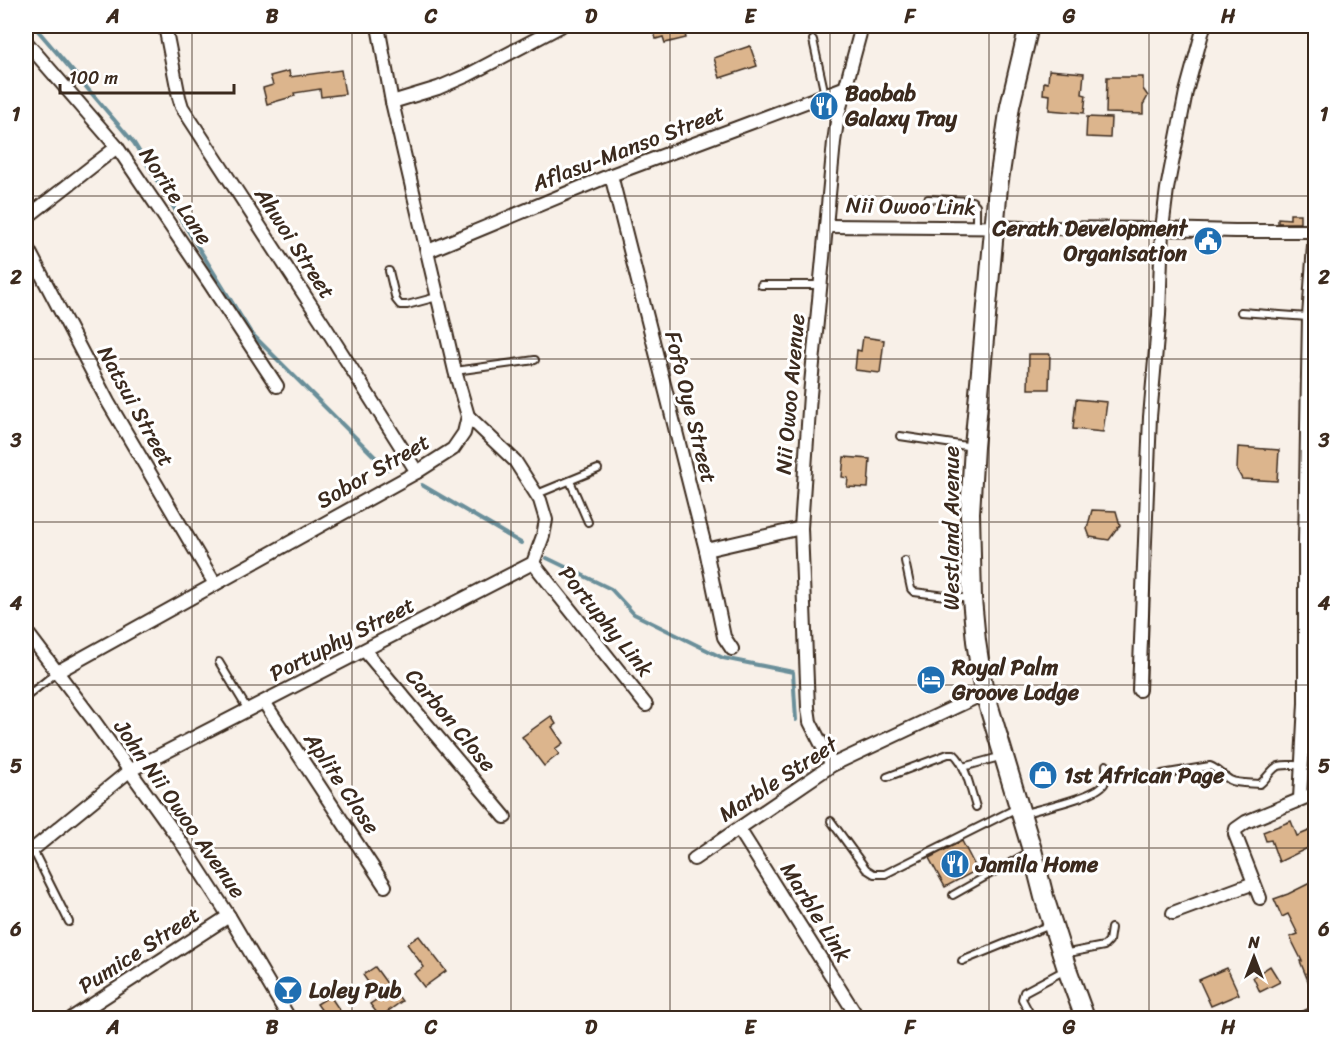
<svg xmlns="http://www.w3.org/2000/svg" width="1341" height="1044" viewBox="0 0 1341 1044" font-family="Sriracha,sans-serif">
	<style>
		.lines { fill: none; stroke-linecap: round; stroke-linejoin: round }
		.stream { stroke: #6b8f9a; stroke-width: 4 }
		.building { fill: #dcb58d; stroke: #3b2a1e; stroke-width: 1.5 }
		.lane-casing { stroke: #3b2a1e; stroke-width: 10 }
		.street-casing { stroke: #3b2a1e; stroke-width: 16 }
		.secondary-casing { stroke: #3b2a1e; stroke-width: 22 }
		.lane { stroke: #fff; stroke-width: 6 }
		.street { stroke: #fff; stroke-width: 12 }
		.secondary { stroke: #fff; stroke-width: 18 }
		.grid { fill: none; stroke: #3b2a1e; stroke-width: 1.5; stroke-opacity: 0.55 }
		.labels { text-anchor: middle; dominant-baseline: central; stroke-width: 6; stroke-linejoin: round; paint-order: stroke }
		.poi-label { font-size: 22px; font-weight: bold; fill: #3b2a1e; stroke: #fff; text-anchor: start }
		.street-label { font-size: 22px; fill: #3b2a1e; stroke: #fff }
		.neatline { fill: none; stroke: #3b2a1e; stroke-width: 2 }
		.grid-label { font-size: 20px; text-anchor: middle; font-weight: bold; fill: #3b2a1e }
	</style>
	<rect width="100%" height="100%" fill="#f8f0e8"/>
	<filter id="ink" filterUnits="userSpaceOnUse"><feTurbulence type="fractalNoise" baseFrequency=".0167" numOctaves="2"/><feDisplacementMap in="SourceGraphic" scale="12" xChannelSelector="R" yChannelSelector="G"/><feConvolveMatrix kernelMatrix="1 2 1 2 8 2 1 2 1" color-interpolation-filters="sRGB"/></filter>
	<g filter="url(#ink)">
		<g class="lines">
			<g class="stream">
				<polyline points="34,26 134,143 251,333 387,469"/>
				<polyline points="422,485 521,543"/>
				<polyline points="547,558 611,589 634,614 723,658 793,672 796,720"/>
			</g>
		</g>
		<g class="building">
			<polygon points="652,26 683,26 686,38 665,43 663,37 656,39"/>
			<polygon points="750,46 757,66 720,78 714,58"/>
			<polygon points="341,70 345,94 321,97 320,89 294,93 295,96 267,104 263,88 273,85 270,76 289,71 290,77"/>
			<polygon points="1049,70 1084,73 1082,94 1086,95 1084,113 1049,110 1050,95 1043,94 1044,82 1048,83"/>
			<polygon points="1107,77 1143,77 1143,89 1148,96 1143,105 1143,114 1106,113"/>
			<polygon points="1087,117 1111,118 1110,138 1086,137"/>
			<polygon points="1290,214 1300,214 1300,223 1278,223 1278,218 1290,219"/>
			<polygon points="863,337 884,340 880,373 855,370 857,350 861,351"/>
			<polygon points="1029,354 1050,354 1049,389 1028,389"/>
			<polygon points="1076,399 1107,402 1103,432 1073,429"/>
			<polygon points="1238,447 1279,450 1277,481 1242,479 1237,470"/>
			<polygon points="844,457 870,459 868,488 847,487 848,478 842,477"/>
			<polygon points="1092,510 1116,511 1120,525 1109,540 1090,537 1087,529"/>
			<polygon points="551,716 556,724 552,727 563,743 555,749 559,754 544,766 522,737"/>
			<polygon points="1291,821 1297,836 1316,828 1316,844 1279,862 1271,840 1266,841 1263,832"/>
			<polygon points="962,841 977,870 945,887 929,858"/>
			<polygon points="1316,880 1316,902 1309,905 1316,919 1316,944 1312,946 1316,958 1315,998 1300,961 1302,961 1290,937 1298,934 1288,914 1282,917 1274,899 1288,894"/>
			<polygon points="419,936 446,971 424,987 414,974 424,967 407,944"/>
			<polygon points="1270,966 1280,982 1260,992 1253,977"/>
			<polygon points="375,967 391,989 392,988 402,1001 380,1017 370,1004 379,998 363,975"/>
			<polygon points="1227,968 1239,994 1211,1006 1199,980"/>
			<polygon points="330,996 345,1018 327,1018 317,1004"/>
		</g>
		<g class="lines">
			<g class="lane-casing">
				<g id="lane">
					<polyline points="813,40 825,95"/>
					<polyline points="928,199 972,201 976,205 976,227"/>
					<polyline points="389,271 396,300 400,305 407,305 437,297"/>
					<polyline points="761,285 820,285"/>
					<polyline points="1241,312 1308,317"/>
					<polyline points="455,371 535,360"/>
					<polyline points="900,436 973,447"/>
					<polyline points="570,481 588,522"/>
					<polyline points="537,494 598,469"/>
					<polyline points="905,561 911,589 914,592 970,599"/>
					<polyline points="219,662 248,710"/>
					<polyline points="26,697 57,672"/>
					<polyline points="963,767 1003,756"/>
					<path d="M1162,774L1210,766C1218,769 1222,775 1230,780C1238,784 1251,783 1260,784C1266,779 1269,773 1275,768C1281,763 1294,766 1302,765"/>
					<path d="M887,777L948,754H954C966,764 971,792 976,807"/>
					<path d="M1025,813C1042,808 1095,797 1104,784C1107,778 1106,771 1106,765"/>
					<polyline points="831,821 866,869 874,874 885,874 1017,808"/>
					<polyline points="33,850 69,922"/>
					<polyline points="953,895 1031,851"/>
					<polyline points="1063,954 1104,946 1109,941 1111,928"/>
					<polyline points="962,961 1050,925"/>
					<polyline points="1030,1014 1022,999 1024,992 1065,970"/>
				</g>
			</g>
			<g class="street-casing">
				<g id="street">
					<polyline points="165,26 179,97 182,107 324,325 417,472"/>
					<polyline points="26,42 117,147 210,284 277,386"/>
					<polyline points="392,102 438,88 468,75 561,26"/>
					<polyline points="611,175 706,550 724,637 732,649"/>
					<polyline points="26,218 117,147"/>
					<polyline points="827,226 1162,229 1235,231 1316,231"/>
					<polyline points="26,245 108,402 215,584"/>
					<polyline points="428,251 611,175 846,87"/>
					<polyline points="706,550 801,528"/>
					<polyline points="533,563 646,705"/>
					<polyline points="26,631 94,721 181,842 229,916 289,1018"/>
					<polyline points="365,651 505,817"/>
					<polyline points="57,672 417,472 453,449 464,433 468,416 455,371 392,102 378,26"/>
					<polyline points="1139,690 1150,417 1159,315 1162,229 1167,189 1186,92 1204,26"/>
					<polyline points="264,702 385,886"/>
					<polyline points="832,765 810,722 808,708 801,528 810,395 834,142 838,115 862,26"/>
					<polyline points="1300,799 1305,703 1305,545 1309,317 1316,216"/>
					<polyline points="739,829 858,1018"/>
					<polyline points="26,855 129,771 533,563 543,536 546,520 540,500 515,461 468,416"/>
					<polyline points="694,859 832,765 985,693"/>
					<polyline points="1260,898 1235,834 1236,829 1246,822 1316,793"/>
					<polyline points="1173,913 1254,883"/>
					<polyline points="72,1018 229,916"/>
					<polyline points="1305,1018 1316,1013"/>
				</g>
			</g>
			<g class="secondary-casing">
				<polyline id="secondary" points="1029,26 1010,106 998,187 974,447 970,513 972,599 976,641 983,687 1032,850 1044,897 1067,969 1085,1018"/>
			</g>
			<use href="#lane" class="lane"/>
			<use href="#street" class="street"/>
			<use href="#secondary" class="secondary"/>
		</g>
	</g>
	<path class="grid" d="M192,26V1018M352,26V1018M511,26V1018M670,26V1018M830,26V1018M989,26V1018M1149,26V1018M26,196H1316M26,359H1316M26,522H1316M26,685H1316M26,848H1316"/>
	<defs>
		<g id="restaurant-disc" transform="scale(1.5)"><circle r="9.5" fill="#1f6fb2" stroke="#fff"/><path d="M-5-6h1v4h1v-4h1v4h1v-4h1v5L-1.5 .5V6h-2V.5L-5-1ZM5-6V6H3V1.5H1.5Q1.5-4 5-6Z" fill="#fff"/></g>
		<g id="civic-disc" transform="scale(1.5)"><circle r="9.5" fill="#1f6fb2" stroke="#fff"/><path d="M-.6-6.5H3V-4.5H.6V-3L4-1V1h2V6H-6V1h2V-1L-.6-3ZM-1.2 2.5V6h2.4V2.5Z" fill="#fff"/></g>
		<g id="hotel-disc" transform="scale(1.5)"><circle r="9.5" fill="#1f6fb2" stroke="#fff"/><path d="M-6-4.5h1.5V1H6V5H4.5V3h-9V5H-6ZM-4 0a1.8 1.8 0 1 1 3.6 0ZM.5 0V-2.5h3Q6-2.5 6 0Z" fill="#fff"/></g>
		<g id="shop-disc" transform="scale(1.5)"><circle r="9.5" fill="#1f6fb2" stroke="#fff"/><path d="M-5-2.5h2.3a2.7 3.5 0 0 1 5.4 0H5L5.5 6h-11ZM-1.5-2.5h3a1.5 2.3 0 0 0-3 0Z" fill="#fff"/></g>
		<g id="bar-disc" transform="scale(1.5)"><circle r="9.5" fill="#1f6fb2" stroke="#fff"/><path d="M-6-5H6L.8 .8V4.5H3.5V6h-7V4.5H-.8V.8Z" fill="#fff"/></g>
	</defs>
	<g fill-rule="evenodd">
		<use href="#restaurant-disc" x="824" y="106"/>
		<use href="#civic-disc" x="1208" y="241"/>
		<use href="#hotel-disc" x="931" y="680"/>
		<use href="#shop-disc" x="1043" y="775"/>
		<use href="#restaurant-disc" x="955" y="864"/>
		<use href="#bar-disc" x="288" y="990"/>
	</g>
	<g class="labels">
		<g class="poi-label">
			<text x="845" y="93">Baobab<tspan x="845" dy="25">Galaxy Tray</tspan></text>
			<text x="1187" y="228" text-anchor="end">Cerath Development<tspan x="1187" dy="25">Organisation</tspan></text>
			<text x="952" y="667">Royal Palm<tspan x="952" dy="25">Groove Lodge</tspan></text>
			<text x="1064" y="775">1st African Page</text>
			<text x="976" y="864">Jamila Home</text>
			<text x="309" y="990">Loley Pub</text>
		</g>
		<g class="street-label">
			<text transform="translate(628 148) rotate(-21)">Aflasu-Manso Street</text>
			<text transform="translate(176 196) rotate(56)">Norite Lane</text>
			<text transform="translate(911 206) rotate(1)">Nii Owoo Link</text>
			<text transform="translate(295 243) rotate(57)">Ahwoi Street</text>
			<text transform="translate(790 394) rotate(-85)">Nii Owoo Avenue</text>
			<text transform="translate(136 406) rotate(61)">Natsui Street</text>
			<text transform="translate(691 407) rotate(76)">Fofo Oye Street</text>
			<text transform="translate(373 471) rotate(-30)">Sobor Street</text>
			<text transform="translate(951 528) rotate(-90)">Westland Avenue</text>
			<text transform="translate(606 621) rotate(51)">Portuphy Link</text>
			<text transform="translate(342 639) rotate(-27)">Portuphy Street</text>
			<text transform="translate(451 720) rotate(50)">Carbon Close</text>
			<text transform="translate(778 779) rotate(-33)">Marble Street</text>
			<text transform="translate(342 783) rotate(56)">Aplite Close</text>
			<text transform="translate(180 809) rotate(55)">John Nii Owoo Avenue</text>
			<text transform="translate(816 912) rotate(58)">Marble Link</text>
			<text transform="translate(139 950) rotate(-33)">Pumice Street</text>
		</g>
	</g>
	<rect width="1341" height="1044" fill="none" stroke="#fff" stroke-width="66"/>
	<g transform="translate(1254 957)" stroke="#ffffff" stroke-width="4.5" paint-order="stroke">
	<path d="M0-4.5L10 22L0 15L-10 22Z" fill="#3b2a1e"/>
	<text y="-9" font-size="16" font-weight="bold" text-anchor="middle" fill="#3b2a1e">N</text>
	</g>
	<path d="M60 84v9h174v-9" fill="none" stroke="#3b2a1e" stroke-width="3"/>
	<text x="69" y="84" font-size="18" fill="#3b2a1e" stroke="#ffffff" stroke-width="4.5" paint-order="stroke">100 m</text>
	<rect x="33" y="33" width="1275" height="978" class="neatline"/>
	<g class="grid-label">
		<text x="113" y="23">A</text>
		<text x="272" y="23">B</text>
		<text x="431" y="23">C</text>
		<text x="591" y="23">D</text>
		<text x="750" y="23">E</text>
		<text x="910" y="23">F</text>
		<text x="1069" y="23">G</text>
		<text x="1228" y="23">H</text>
		<text x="16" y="121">1</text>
		<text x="1324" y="121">1</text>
		<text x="16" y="284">2</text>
		<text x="1324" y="284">2</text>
		<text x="16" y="447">3</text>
		<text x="1324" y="447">3</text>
		<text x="16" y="610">4</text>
		<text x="1324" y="610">4</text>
		<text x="16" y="773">5</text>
		<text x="1324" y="773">5</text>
		<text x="16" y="936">6</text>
		<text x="1324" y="936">6</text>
		<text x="113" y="1034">A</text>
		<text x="272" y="1034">B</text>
		<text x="431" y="1034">C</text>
		<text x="591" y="1034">D</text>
		<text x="750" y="1034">E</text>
		<text x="910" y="1034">F</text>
		<text x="1069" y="1034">G</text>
		<text x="1228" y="1034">H</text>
	</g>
</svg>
